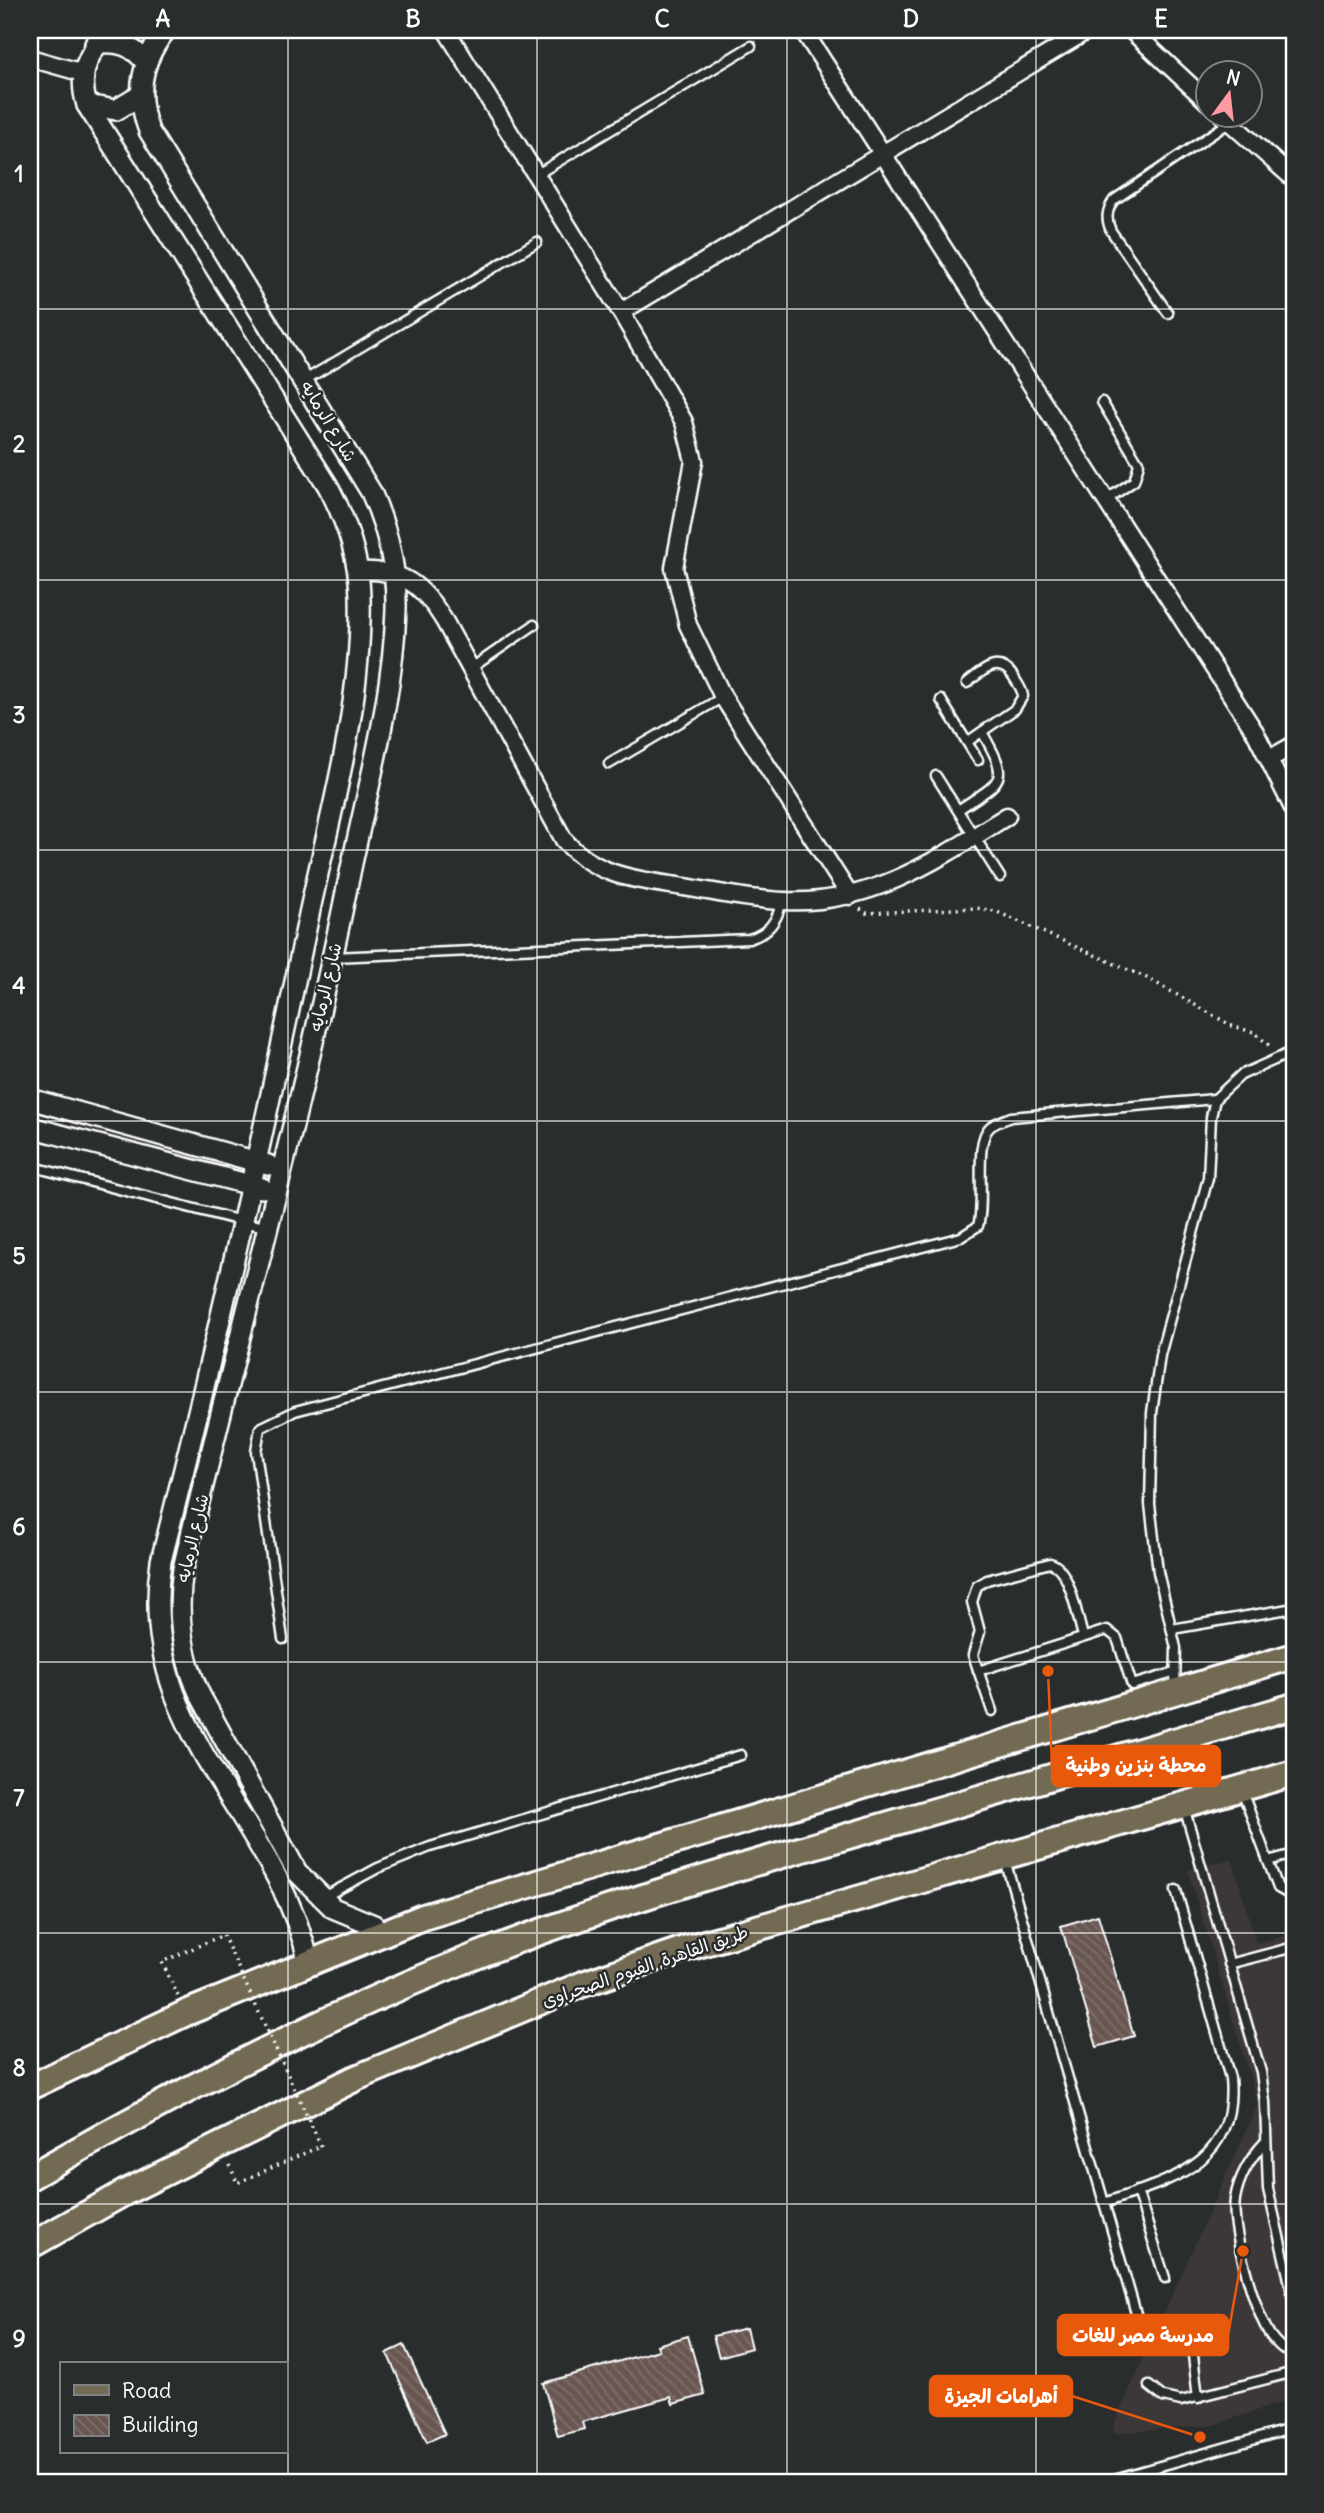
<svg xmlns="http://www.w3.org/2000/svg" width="1324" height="2513" viewBox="0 0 1324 2513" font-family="Delius,'Playpen Sans Arabic',sans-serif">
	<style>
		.built { fill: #3d3938 }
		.building { fill: url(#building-back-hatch); stroke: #fff; stroke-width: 2 }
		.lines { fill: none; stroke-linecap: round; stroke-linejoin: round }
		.service-casing { stroke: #fff; stroke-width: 13 }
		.minor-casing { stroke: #fff; stroke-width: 21 }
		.tertiary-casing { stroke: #fff; stroke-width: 24 }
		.primary-casing { stroke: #fff; stroke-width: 30 }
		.trunk-casing { stroke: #fff; stroke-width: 30 }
		.path { stroke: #fff; stroke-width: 3.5; stroke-dasharray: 2 5; stroke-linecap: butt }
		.service { stroke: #2a2d2e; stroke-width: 8 }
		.minor { stroke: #2a2d2e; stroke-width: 16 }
		.tertiary { stroke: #2a2d2e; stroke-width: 19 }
		.primary { stroke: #736b52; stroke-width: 24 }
		.trunk { stroke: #736b52; stroke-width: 24 }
		.path-bridge { stroke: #fff; stroke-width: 3.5; stroke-dasharray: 2 5; stroke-linecap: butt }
		.grid { fill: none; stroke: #fff; stroke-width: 2; stroke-opacity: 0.55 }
		.labels { text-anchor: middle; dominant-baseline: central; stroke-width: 5; stroke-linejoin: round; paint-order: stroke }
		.street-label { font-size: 18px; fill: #fff; stroke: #2a2d2e }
		.leader { fill: none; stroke: #e8590c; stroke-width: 2.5 }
		.callout-dot { fill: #e8590c; stroke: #2a2d2e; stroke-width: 2.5 }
		.callout { fill: #e8590c; stroke: #e8590c; stroke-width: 2.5 }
		.callout-label { font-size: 19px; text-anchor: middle; font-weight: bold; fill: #fff }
		.neatline { fill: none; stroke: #fff; stroke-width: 2.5 }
		.grid-label { font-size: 23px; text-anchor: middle; font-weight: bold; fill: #fff }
	</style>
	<defs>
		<pattern id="building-back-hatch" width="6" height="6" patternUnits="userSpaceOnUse" patternTransform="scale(1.75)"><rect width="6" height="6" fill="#685651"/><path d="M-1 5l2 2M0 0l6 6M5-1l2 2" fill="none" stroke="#7f6f6b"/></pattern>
	</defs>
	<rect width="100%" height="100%" fill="#2a2d2e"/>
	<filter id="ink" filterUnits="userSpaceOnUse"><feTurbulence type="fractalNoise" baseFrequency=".0143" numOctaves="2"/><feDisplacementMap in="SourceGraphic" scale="14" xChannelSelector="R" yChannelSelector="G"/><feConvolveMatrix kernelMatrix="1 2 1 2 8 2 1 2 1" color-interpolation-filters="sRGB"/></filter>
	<g filter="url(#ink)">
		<polygon class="built" points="1232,1859 1256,1943 1294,1934 1294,2398 1213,2425 1115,2433 1113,2427 1258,2104 1188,1870"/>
		<g class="building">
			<polygon points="1098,1915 1134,2036 1097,2047 1061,1926"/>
			<polygon points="746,2328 751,2348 719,2357 713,2336"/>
			<polygon points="688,2336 705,2395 673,2404 671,2397 582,2422 584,2429 558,2436 543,2383 659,2350 657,2345"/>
			<polygon points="404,2345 445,2434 427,2442 387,2353"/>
		</g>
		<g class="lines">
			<g class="service-casing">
				<g id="service">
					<polyline points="534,176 751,46"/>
					<path d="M1168,313L1111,231C1106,219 1106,211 1114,200L1230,122"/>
					<polyline points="305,380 537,242"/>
					<polyline points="1102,402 1139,464 1134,481 1106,500"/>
					<polyline points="470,669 534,625"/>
					<path d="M967,683C982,671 998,655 1013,676C1017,683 1022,688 1023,696L1015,709L967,742"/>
					<polyline points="941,700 978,760"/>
					<polyline points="609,764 723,697"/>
					<polyline points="936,776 1000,877"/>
					<path d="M958,810C1003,780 1011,782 982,732"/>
					<path d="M333,957L749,939C769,933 777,921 782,901"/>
					<polyline points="30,1166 268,1228"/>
					<polyline points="1172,1629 1294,1608"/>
					<path d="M283,1639L256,1452L260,1428L295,1411L961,1237L978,1226C986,1201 973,1142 990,1127C996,1122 1004,1120 1011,1117L1215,1099"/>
					<polyline points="978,1671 1107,1630 1117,1638 1132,1685 1173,1673"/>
					<polyline points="1175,1689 1176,1648 1158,1572 1150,1504 1152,1413 1160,1355 1208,1178 1211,1117 1215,1099 1241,1075 1294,1051"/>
					<path d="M992,1711L973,1655L980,1632L972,1602L977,1586L987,1580L1050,1563C1070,1567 1077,1617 1083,1636"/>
					<polyline points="1242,1791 1278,1888 1294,1897"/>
					<polyline points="1184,1807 1261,2072 1265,2102 1268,2189 1294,2301"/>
					<polyline points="1005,1860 1137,2317"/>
					<polyline points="1268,1861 1294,1854"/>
					<polyline points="324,1897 378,1868 430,1847 741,1755"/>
					<polyline points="1229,1964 1294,1947"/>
					<path d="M1265,2142C1250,2158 1239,2176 1235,2199C1231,2229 1254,2309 1270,2335C1276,2344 1285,2351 1294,2357"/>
					<polyline points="1137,2191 1165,2278"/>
					<path d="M1104,2203C1170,2180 1238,2165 1230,2078L1176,1890"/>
					<polyline points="1191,2338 1198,2398"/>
					<polyline points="1149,2386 1163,2397 1181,2401 1294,2372"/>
					<polyline points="1100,2483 1294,2428"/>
				</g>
			</g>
			<g class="minor-casing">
				<g id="minor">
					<polyline points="446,30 621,312 684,422 694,461 674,568 688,625 723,697 850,896"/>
					<polyline points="803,30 1255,732 1294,810"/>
					<polyline points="1131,30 1208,102"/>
					<polyline points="30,58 83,73"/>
					<polyline points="1223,116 1294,179"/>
					<polyline points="621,312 1088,30"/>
					<path d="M358,571C403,569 423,585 445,622L564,840C596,877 638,880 684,887C716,892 750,900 783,901C870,906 937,860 1007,816"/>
					<polyline points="1271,758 1294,745"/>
				</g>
			</g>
			<g class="tertiary-casing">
				<g id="tertiary">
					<path d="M111,30C88,51 77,73 87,105L328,486C346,520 359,557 360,596C363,706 329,817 307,924C263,1137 215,1349 161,1561C135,1731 275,1813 309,1963"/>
					<path d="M166,30C141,60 135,94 149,131L371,492C388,530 397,567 396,610C393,700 367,790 349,878C302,1110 237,1339 183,1569C176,1614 181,1654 200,1695L297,1872L333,1908L374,1925L382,1934"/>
					<path d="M95,44C117,40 133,45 146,63"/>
					<polyline points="87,105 116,110 141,95"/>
					<polyline points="30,1099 268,1165"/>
					<polyline points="30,1127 262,1188"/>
				</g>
			</g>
			<g class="primary-casing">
				<polyline id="primary" points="30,2087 186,2013 423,1917 1294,1656"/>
			</g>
			<g class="trunk-casing">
				<g id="trunk">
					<path d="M30,2177C180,2091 332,2011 494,1949C617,1902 743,1866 869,1830C1011,1789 1153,1747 1294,1706"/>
					<polyline points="30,2246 124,2193 356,2078 583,1984 684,1949 1294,1773"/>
				</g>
			</g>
			<g class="path">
				<polyline points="860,909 866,913 976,908 995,911 1149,979 1234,1027 1254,1032 1272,1048"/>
				<polyline points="178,1996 162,1962 223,1935"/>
				<polyline points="230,2165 237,2183 321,2146"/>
			</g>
			<use href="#service" class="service"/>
			<use href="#minor" class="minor"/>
			<use href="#tertiary" class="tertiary"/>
			<use href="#primary" class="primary"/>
			<use href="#trunk" class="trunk"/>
			<polyline class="path-bridge" points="223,1935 321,2146"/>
		</g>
	</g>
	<path class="grid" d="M288,30V2483M537,30V2483M787,30V2483M1036,30V2483M30,309H1294M30,580H1294M30,850H1294M30,1121H1294M30,1392H1294M30,1662H1294M30,1933H1294M30,2204H1294"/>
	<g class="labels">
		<g class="street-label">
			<text transform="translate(329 421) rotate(59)">شارع الرمايه</text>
			<text transform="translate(325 987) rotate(-77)">شارع الرمايه</text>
			<text transform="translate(192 1538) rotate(-77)">شارع الرمايه</text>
			<text transform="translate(645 1966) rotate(-19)">طريق القاهرة, الفيوم الصحراوى</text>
		</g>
	</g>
	<path class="leader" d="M1048 1671L1052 1766M1243 2251L1228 2335M1200 2437L1072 2396"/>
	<g class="callout-dot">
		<circle cx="1048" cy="1671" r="7"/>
		<circle cx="1243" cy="2251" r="7"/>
		<circle cx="1200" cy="2437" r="7"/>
	</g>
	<g class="callout">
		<rect x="1052" y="1746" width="168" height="40" rx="7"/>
		<rect x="1058" y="2315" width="170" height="40" rx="7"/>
		<rect x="930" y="2376" width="142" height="40" rx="7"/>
	</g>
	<g class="callout-label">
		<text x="1136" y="1772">محطة بنزين وطنية</text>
		<text x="1143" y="2342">مدرسة مصر للغات</text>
		<text x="1001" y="2403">أهرامات الجيزة</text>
	</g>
	<rect width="1324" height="2513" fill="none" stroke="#2a2d2e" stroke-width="77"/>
	<rect x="60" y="2362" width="228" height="91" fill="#2a2d2e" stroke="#7f8182" stroke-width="2"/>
	<rect x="74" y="2385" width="35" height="10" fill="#736b52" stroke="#7f8182" stroke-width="2"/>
	<text x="122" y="2398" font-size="21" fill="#ffffff">Road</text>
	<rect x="74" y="2415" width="35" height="21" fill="url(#building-back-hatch)" stroke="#7f8182" stroke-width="2"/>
	<text x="122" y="2432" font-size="21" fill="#ffffff">Building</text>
	<g transform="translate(1229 94) rotate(15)"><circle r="33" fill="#2a2d2e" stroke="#7f8182" stroke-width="2"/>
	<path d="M0-5L12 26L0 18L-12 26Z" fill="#ff9aa2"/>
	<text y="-10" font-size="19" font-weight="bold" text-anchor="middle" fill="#ffffff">N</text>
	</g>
	<rect x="38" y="38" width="1248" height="2436" class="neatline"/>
	<g class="grid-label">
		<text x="163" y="27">A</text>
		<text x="413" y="27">B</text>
		<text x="662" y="27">C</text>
		<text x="911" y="27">D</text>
		<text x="1161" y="27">E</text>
		<text x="19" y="182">1</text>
		<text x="19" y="452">2</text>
		<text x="19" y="723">3</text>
		<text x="19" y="994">4</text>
		<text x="19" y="1264">5</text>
		<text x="19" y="1535">6</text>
		<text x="19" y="1806">7</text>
		<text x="19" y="2076">8</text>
		<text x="19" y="2347">9</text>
	</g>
</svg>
